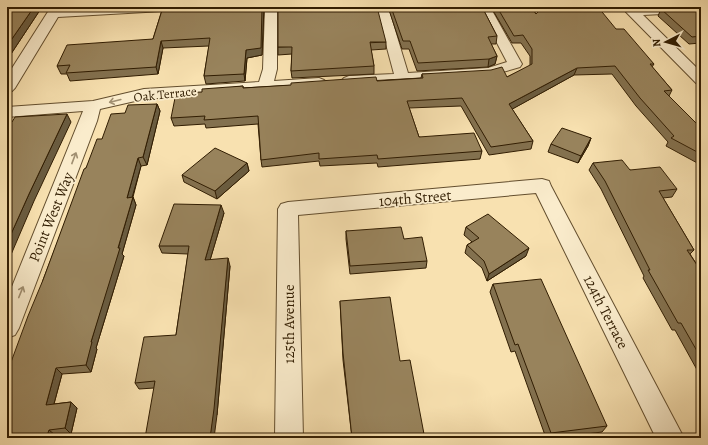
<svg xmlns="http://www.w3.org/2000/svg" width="708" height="445" viewBox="0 0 708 445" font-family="Alegreya,serif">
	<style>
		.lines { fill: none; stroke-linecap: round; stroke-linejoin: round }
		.street-casing { stroke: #634e2e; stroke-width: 2 }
		.street { fill: #faeccc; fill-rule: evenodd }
		.wall { fill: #83714f; stroke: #311d02 }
		.shaded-wall { fill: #6a5c40; stroke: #311d02 }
		.building { fill: #98835c; stroke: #311d02 }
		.oneway { stroke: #a08f71 }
		.labels { text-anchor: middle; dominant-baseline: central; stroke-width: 3.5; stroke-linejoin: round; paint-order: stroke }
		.far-street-label { font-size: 13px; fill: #311d02; stroke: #faeccc }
		.street-label { font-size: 15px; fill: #311d02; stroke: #faeccc }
	</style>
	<rect width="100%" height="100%" fill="#f8e1b0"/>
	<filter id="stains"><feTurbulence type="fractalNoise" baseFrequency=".005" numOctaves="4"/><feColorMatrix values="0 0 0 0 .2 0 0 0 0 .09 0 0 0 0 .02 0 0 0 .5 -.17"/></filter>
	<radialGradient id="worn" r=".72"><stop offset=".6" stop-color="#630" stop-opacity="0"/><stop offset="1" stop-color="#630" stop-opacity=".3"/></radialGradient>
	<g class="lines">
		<g class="street-casing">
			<g id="street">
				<polygon points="51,7 63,7 62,9 169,7 167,10 163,11 58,17 15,88 12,91 7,93 7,76"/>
				<polygon points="265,7 277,7 277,69 274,81 319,78 324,80 327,83 324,86 144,99 100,109 97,121 19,328 15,335 7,338 7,299 83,111 7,117 7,107 93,101 144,89 259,82 263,69"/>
				<polygon points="376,7 388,7 408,73 488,68 507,62 478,7 490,7 522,64 520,67 489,76 349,86 344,84 341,81 344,78 349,76 394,74"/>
				<polygon points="653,7 701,7 701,12 643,15 701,72 701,85 696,83 626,12 628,9"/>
				<polygon points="542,179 549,181 551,186 684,438 656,438 536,193 298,215 303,438 275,438 278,209 281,204 288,202"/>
			</g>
		</g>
		<use href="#street" class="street"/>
	</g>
	<g class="wall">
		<polygon points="7,7 50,7 47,10 40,10 7,60"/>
		<polygon points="163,7 264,7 262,55 247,58 245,81 206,84 204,76 209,46 163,48 158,74 70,81 67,74 61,74 57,66 153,39"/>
		<polygon points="388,7 482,7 497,36 496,44 491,44 497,56 495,64 488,67 417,71 409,49 402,49"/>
		<polygon points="491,7 531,7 536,14 616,29 654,64 652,67 672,90 669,96 701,128 701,165 666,146 668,142 636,106 612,74 574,75 512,109 533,141 531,149 489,155 461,106 409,108 419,137 482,151 480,159 378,167 377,163 320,166 319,161 262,167 261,160 258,124 206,128 205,124 174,126 171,118 202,92 243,86 243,88 421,78 422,74 507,77 530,66 530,56 521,43 512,43"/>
		<polygon points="701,7 701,43 689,44 658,16 661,9"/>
		<polygon points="386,42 386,49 371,50 374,66 374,74 292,78 291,71 292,54 278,55 278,47"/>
		<polygon points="157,104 160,111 147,165 141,166 133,197 136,205 122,254 124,256 96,348 97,349 91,372 62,374 54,404 71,402 77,408 71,434 55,435 55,438 7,438 43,280 86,168 102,139 125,113"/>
		<polygon points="591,138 588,146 578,163 548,152 551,144"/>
		<polygon points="247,163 249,171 217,199 184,182 182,175"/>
		<polygon points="593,163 630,170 677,189 672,197 663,198 694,250 690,254 701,271 701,377 675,330 672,330 643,278 644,276 601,189 589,170"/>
		<polygon points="224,213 210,260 230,266 217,415 154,388 139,389 135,383 176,335 188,254 162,253 159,246"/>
		<polygon points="466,227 526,256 487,281 482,268 465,253 467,245 472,242 464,235"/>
		<polygon points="346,231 404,239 427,261 426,268 350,274 346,239"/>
		<polygon points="493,284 607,426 602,432 555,438 546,438 515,351 511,352 490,292"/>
		<polygon points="340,301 400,361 424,434 423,438 352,438 343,360"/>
	</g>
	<g class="shaded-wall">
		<polygon points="34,7 39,7 40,10 7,60 7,46"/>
		<polygon points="46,7 50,7 47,10"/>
		<polygon points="262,7 264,7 262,55 247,58 245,81 244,74 246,50"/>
		<polygon points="161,41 163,48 158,74 156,67"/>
		<polygon points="497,56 495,64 488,67 489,59"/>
		<polygon points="577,68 574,75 507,112 509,104"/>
		<polygon points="157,104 160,111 147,165 143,157"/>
		<polygon points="67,114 71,122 34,201 7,264 7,243 29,194"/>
		<polygon points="591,138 588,146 578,163 581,156"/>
		<polygon points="138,158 141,166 130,205 127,198"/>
		<polygon points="247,163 249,171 217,199 215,191"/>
		<polygon points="133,197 136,205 122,254 124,256 96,348 97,349 91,372 86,365 91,342"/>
		<polygon points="221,205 224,213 208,267 205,260"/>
		<polygon points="529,248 526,256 487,281 489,274"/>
		<polygon points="228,258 230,266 217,415 214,438 210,438"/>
		<polygon points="56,368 62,374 52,411 46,405"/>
		<polygon points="71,402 77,408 71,434 65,428"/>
		<polygon points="49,430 55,435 55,438 46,438"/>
	</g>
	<g class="building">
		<polygon points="7,7 34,7 7,46"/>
		<polygon points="163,7 262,7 261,48 246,50 244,74 204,76 210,38 161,41 156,67 66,73 70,65 57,66 67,45 153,39"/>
		<polygon points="278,7 377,7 386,42 370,42 374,66 291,71 292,47 278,47"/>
		<polygon points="391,7 482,7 497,36 488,37 497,56 489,59 418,63 410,41 403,41"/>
		<polygon points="497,7 531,7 536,14 543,7 598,7 616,29 624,29 654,64 650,64 672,90 664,91 701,128 701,154 671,138 674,136 640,98 615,66 577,68 509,104 533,141 491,147 462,98 407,101 419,137 474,133 482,151 378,159 377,155 319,159 319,153 261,160 258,116 204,120 205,116 171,118 176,93 202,92 202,89 243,86 243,88 291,85 291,83 376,77 377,81 423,78 422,74 491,70 502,67 507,77 532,64 532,49 523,35 514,36"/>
		<polygon points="694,7 701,7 701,36 692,37 661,9"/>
		<polygon points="157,104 143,157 138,158 127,198 133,197 118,248 120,248 91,342 92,342 86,365 56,368 46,405 71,402 65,428 49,430 46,438 7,438 7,373 28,316 43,280 84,169 86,168 97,139 102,139 111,114 125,113 128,105"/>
		<polygon points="67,114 29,194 7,243 7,122 12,122 15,117"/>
		<polygon points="562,128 591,138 581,156 551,144"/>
		<polygon points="215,148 247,163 215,191 182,175"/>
		<polygon points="622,160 630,170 660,167 677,189 659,191 694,250 687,250 701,271 701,358 681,323 678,323 648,270 650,270 605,181 593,163"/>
		<polygon points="174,204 221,205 205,260 228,258 214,409 210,438 145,438 155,381 135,383 144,337 176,335 189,246 159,246"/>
		<polygon points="488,214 529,248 489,274 484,261 467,245 479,238 466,227"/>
		<polygon points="401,227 404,239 422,237 427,261 350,266 346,231"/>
		<polygon points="541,279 607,426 551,433 518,344 515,345 493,284"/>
		<polygon points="390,297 400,361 410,360 424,434 415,434 416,438 352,438 343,353 340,301"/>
	</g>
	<defs><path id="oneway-shaft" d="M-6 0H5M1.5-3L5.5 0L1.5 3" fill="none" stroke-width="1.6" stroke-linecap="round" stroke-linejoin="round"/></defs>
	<g class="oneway">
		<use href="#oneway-shaft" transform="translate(115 101) rotate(166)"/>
		<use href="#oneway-shaft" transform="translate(74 158) rotate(-69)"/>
		<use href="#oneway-shaft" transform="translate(21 292) rotate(-68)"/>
	</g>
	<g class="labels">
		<g class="far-street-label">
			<text transform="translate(165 94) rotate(-6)">Oak Terrace</text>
		</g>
		<g class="street-label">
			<text transform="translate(415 198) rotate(-5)">104th Street</text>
			<text transform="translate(51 217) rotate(-68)">Point West Way</text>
			<text transform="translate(606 312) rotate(63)">124th Terrace</text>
			<text transform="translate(289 324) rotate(-90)">125th Avenue</text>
		</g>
	</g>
	<rect width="708" height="445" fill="none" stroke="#f8e1b0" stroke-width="24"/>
	<rect x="8" y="8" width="692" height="429" fill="none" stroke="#311d02" stroke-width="2"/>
	<rect x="12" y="12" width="684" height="421" fill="none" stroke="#311d02"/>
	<g transform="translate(666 42) rotate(264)" stroke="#faeccc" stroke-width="3" paint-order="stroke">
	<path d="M0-3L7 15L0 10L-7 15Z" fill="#311d02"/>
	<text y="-6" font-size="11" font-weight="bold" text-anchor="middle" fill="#311d02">N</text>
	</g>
	<rect width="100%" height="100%" filter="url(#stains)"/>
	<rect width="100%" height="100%" fill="url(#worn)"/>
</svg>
